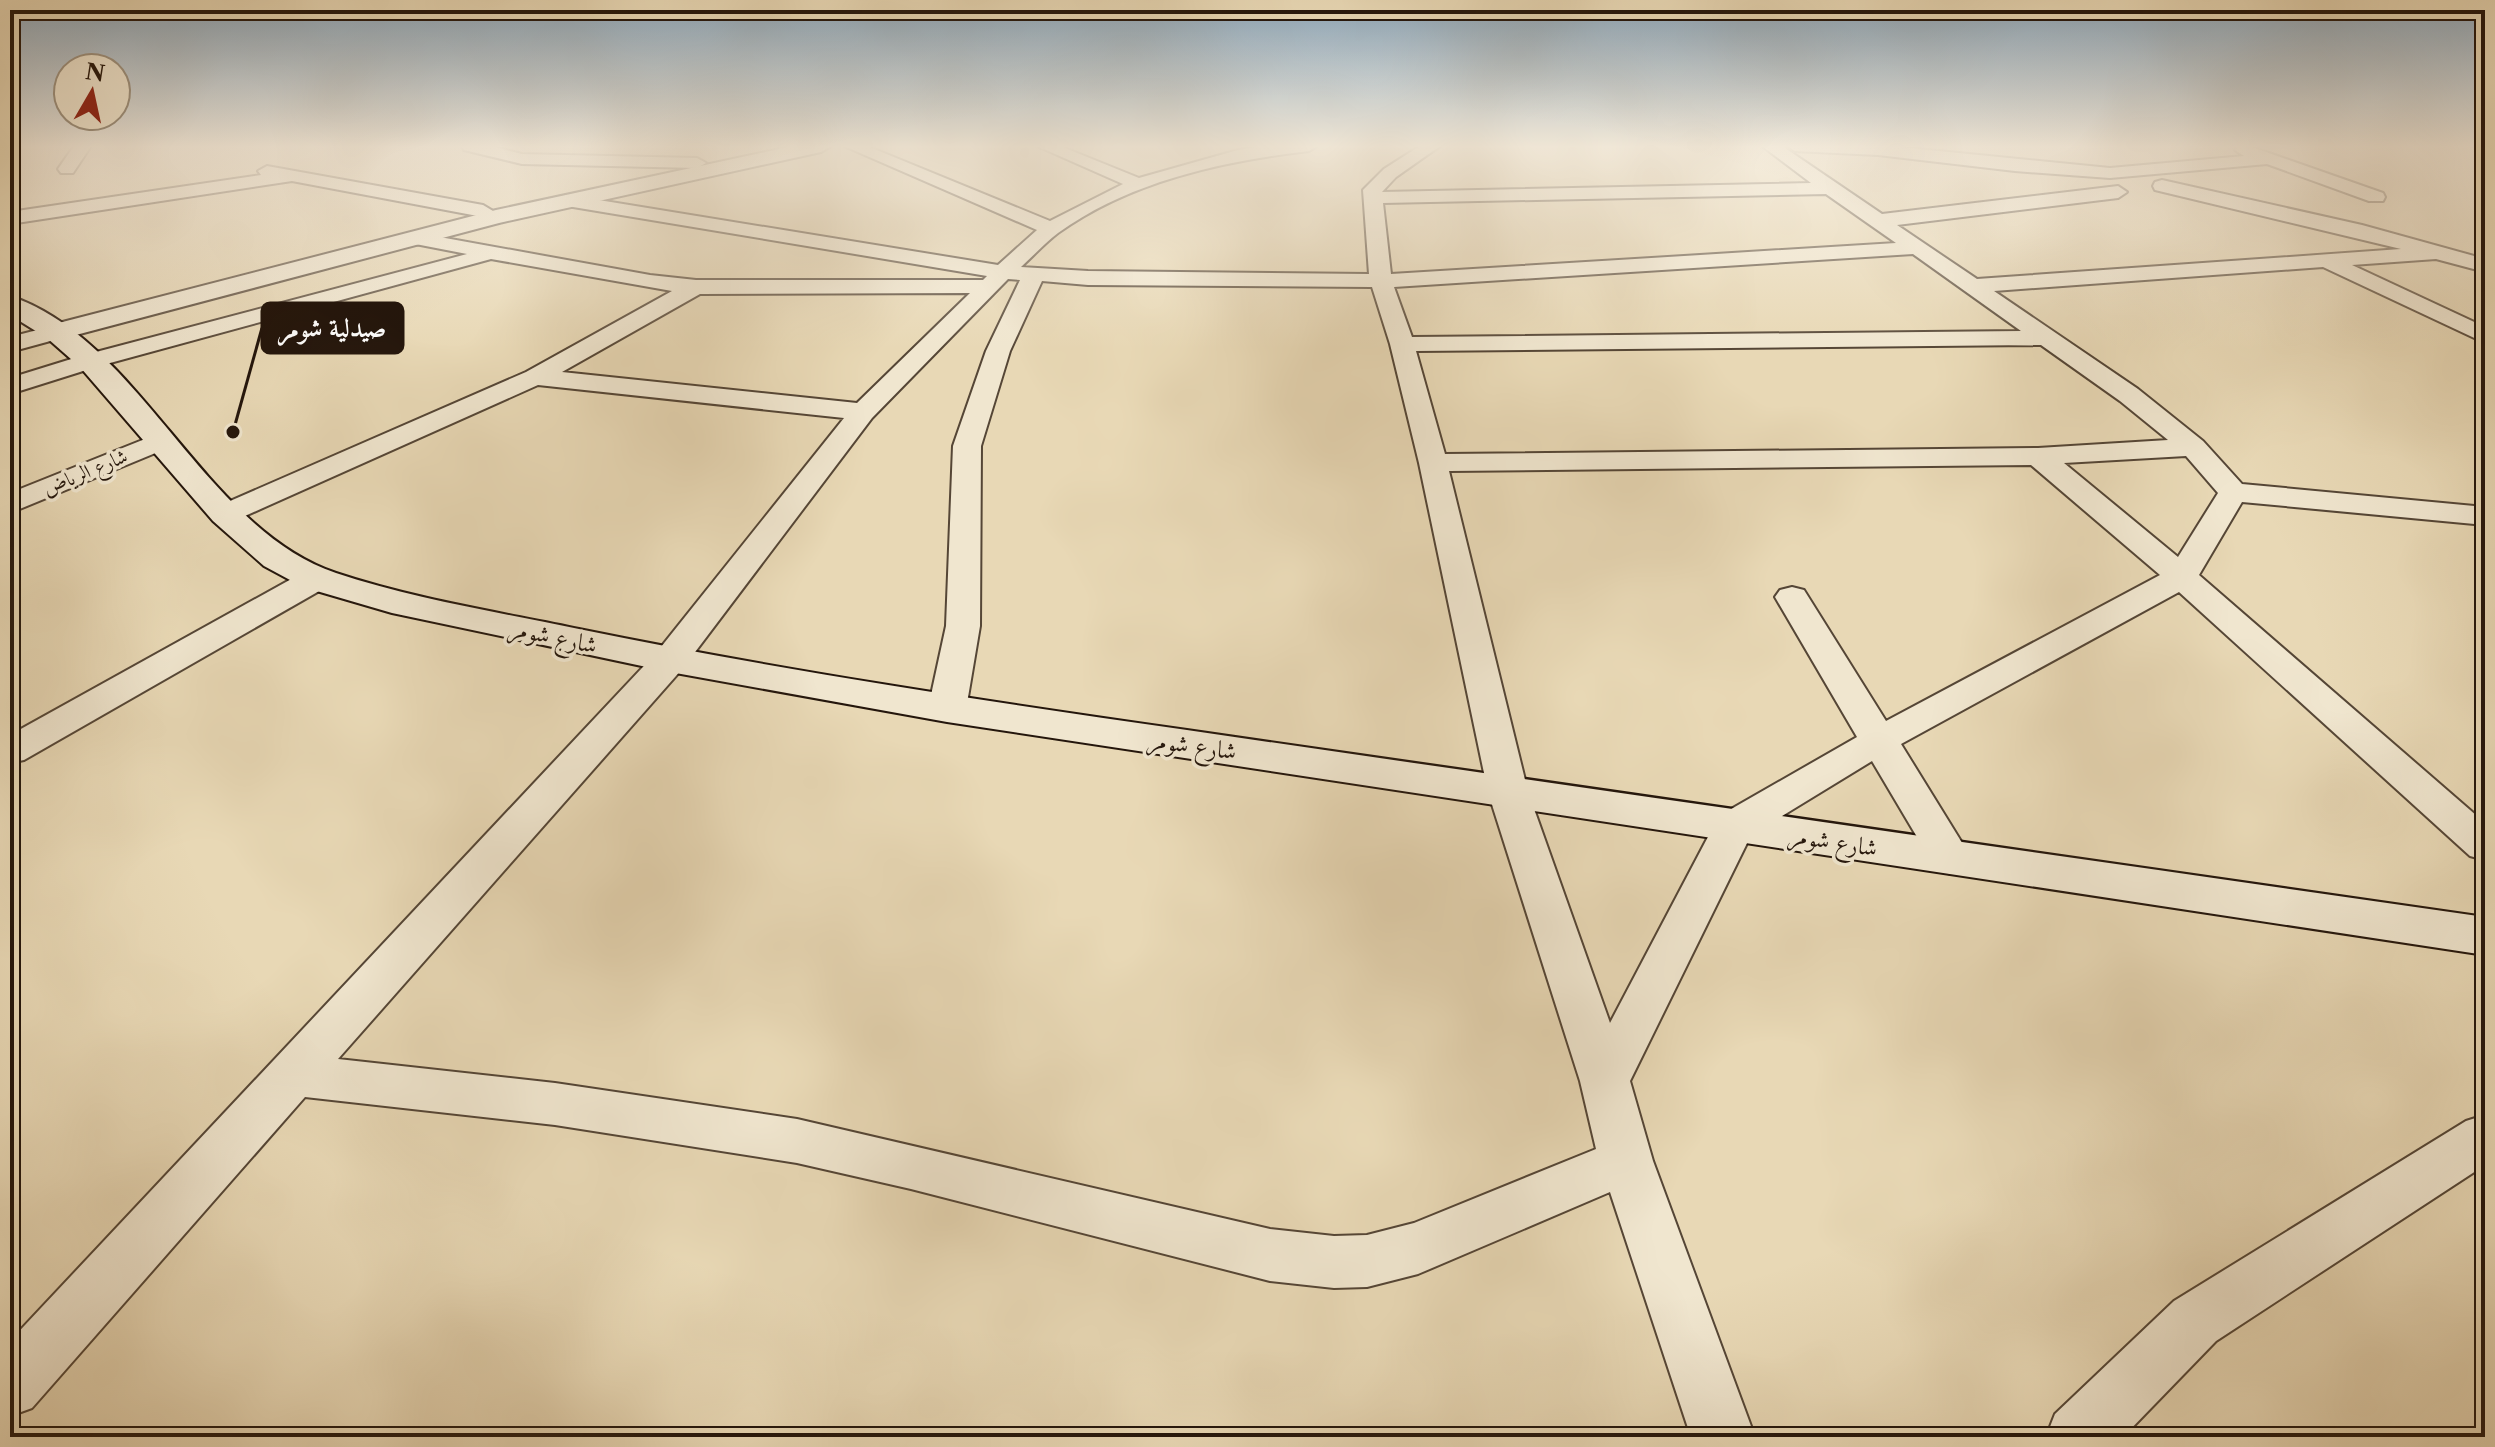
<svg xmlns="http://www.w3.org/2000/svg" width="2495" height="1447" viewBox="0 0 2495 1447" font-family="'Libre Caslon Text',Amiri,serif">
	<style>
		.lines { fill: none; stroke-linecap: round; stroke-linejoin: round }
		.minor-casing { stroke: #554636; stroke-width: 4 }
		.tertiary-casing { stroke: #554636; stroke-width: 4 }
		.secondary-casing { stroke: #24160c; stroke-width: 4 }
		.path { stroke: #24160c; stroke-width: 3; stroke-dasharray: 3 2; stroke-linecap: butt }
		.minor { fill: #f0e6cf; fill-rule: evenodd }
		.tertiary { fill: #f0e6cf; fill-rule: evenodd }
		.secondary { fill: #f0e6cf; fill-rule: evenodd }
		.labels { text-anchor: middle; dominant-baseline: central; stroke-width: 7; stroke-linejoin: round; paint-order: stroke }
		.far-street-label { font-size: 20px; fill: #24160c; stroke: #f0e6cf }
		.street-label { font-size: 24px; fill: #24160c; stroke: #f0e6cf }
		.leader { fill: none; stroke: #24160c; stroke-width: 3 }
		.callout-dot { fill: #24160c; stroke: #f0e6cf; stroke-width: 3 }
		.callout { fill: #24160c; stroke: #24160c; stroke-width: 3 }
		.callout-label { font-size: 26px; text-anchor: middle; font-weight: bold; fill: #fff }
	</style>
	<rect width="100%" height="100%" fill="#e8d8b5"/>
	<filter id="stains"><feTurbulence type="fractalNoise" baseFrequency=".0025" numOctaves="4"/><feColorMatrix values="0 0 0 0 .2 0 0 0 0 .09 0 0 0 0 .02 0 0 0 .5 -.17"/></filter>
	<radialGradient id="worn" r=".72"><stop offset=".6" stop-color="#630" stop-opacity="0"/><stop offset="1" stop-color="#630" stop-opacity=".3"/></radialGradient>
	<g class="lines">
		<g class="minor-casing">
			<g id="minor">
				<polygon points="74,146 91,146 73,173 61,173 58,169"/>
				<polygon points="462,146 491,146 522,154 697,158 706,163 697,168 522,164 464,150"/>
				<path d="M844,146H867L1050,221L1123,184L1037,146H1060L1139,178L1238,150L1264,146H1317L1309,151C1223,161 1130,181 1058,233C1045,243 1033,256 1021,267L1088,271L1369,274L1363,190L1384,169L1420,146H1440L1396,177L1382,192L1811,183L1762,146H1782L1882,214L2118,186L2127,192L2118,198L1897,225L1977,279L2401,249L2155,190L2153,186L2155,182L2162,180L2362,225L2485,259V272L2436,259L2352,265L2485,327V343L2323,267L1994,291L2138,389L2203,441L2242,484L2485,507V525L2242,502L2199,575L2485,823V860L2470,856L2179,592L1901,744L1972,859L1966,869L1951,874L1936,869L1872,761L1751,835L1630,1081L1653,1161L1755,1437H1691L1610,1192L1418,1274L1367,1287L1334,1288L1270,1281L911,1189L797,1163L555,1125L305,1097L32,1408L10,1416V1341L657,652L844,418L538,385L236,520L225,523L214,520L210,514L214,508L526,372L672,291L491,259L99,366L10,394V378L81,356L467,254L405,242L402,238L412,232L650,275L696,280H983L987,276L561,205L558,201L561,197L568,195L998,265L1037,230ZM1826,194L1896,243L1391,274L1383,203ZM1913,254L2021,331L1412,337L1394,287ZM1008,279L1020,280L986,351L953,446L946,626L928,709L934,717L947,720L960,717L966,709L980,626L981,446L1010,351L1042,281L1088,285L1372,287L1390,344L1419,463L1488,792L1580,1081L1596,1149L1414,1223L1367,1235L1334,1236L1270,1229L797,1119L555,1083L338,1059L683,668L872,418ZM970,293L857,403L562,372L700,294ZM2041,345L2120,401L2168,440L2038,448L1445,454L1416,351ZM2186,456L2218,493L2178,557L2064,463ZM2031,465L2160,575L1886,721L1804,590L1792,587L1780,590L1775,597L1857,737L1719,816L1610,1023L1528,792L1449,471Z"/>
				<polygon points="1787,146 1889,146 2110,168 2244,156 2235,150 2238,146 2249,146 2383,193 2385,197 2383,201 2369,201 2267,164 2110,178 2015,171 1878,155 1795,151"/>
				<polygon points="267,166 483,205 493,211 483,217 292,181 10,224 10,212 261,175 258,171"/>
				<polygon points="57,325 65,327 69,332 65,337 10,352 10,337"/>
				<polygon points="160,433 170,435 174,441 170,447 10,513 10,493"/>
				<polygon points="316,569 328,572 332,579 328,586 24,760 10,763 10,735 304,572"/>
				<polygon points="2485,1115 2485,1165 2216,1341 2123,1437 2046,1437 2055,1414 2174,1301 2466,1121"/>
			</g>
		</g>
		<g class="tertiary-casing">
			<polygon id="tertiary" points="793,146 831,146 821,152 499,223 57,340 47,338 43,332 47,326 496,210"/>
		</g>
		<g class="secondary-casing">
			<path id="secondary" d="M10,296C140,339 203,528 336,573C414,599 498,612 579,629C780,670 983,701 1187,730C1619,793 2052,855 2485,917V955L947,722L670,672L392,613L303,587L264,566L213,521L80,367L47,338L10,315Z"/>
		</g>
		<polyline class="path" points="2470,146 2485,149"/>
		<use href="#minor" class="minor"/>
		<use href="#tertiary" class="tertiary"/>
		<use href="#secondary" class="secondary"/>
	</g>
	<linearGradient id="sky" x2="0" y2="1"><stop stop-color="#8da8bd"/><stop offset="0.42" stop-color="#f5edde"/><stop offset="1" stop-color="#f5edde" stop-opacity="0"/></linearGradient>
	<rect width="2495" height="349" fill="url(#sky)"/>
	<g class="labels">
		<g class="far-street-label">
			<text transform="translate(85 472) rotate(-23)">شارع الرياض</text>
		</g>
		<g class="street-label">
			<text transform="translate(553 636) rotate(12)">شارع شومر</text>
			<text transform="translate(1192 745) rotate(8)">شارع شومر</text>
			<text transform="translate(1833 841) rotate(9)">شارع شومر</text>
		</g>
	</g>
	<path class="leader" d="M233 432L262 328"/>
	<circle class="callout-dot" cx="233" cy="432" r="8"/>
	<rect class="callout" x="262" y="303" width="141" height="50" rx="8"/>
	<g class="callout-label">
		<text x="332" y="337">صيدلية شومر</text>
	</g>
	<rect width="2495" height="1447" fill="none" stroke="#e8d8b5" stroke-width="40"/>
	<rect x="12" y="12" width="2471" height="1423" fill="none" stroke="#24160c" stroke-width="4"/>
	<rect x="20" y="20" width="2455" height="1407" fill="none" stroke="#24160c" stroke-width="2"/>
	<g transform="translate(92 92) rotate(9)"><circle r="38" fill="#f0e6cf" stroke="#9e9381" stroke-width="2"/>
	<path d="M0-6L14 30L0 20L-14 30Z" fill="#8f2418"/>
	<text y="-12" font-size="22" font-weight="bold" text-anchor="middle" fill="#24160c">N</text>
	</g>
	<rect width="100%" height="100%" filter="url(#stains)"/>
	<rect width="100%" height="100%" fill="url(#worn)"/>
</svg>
